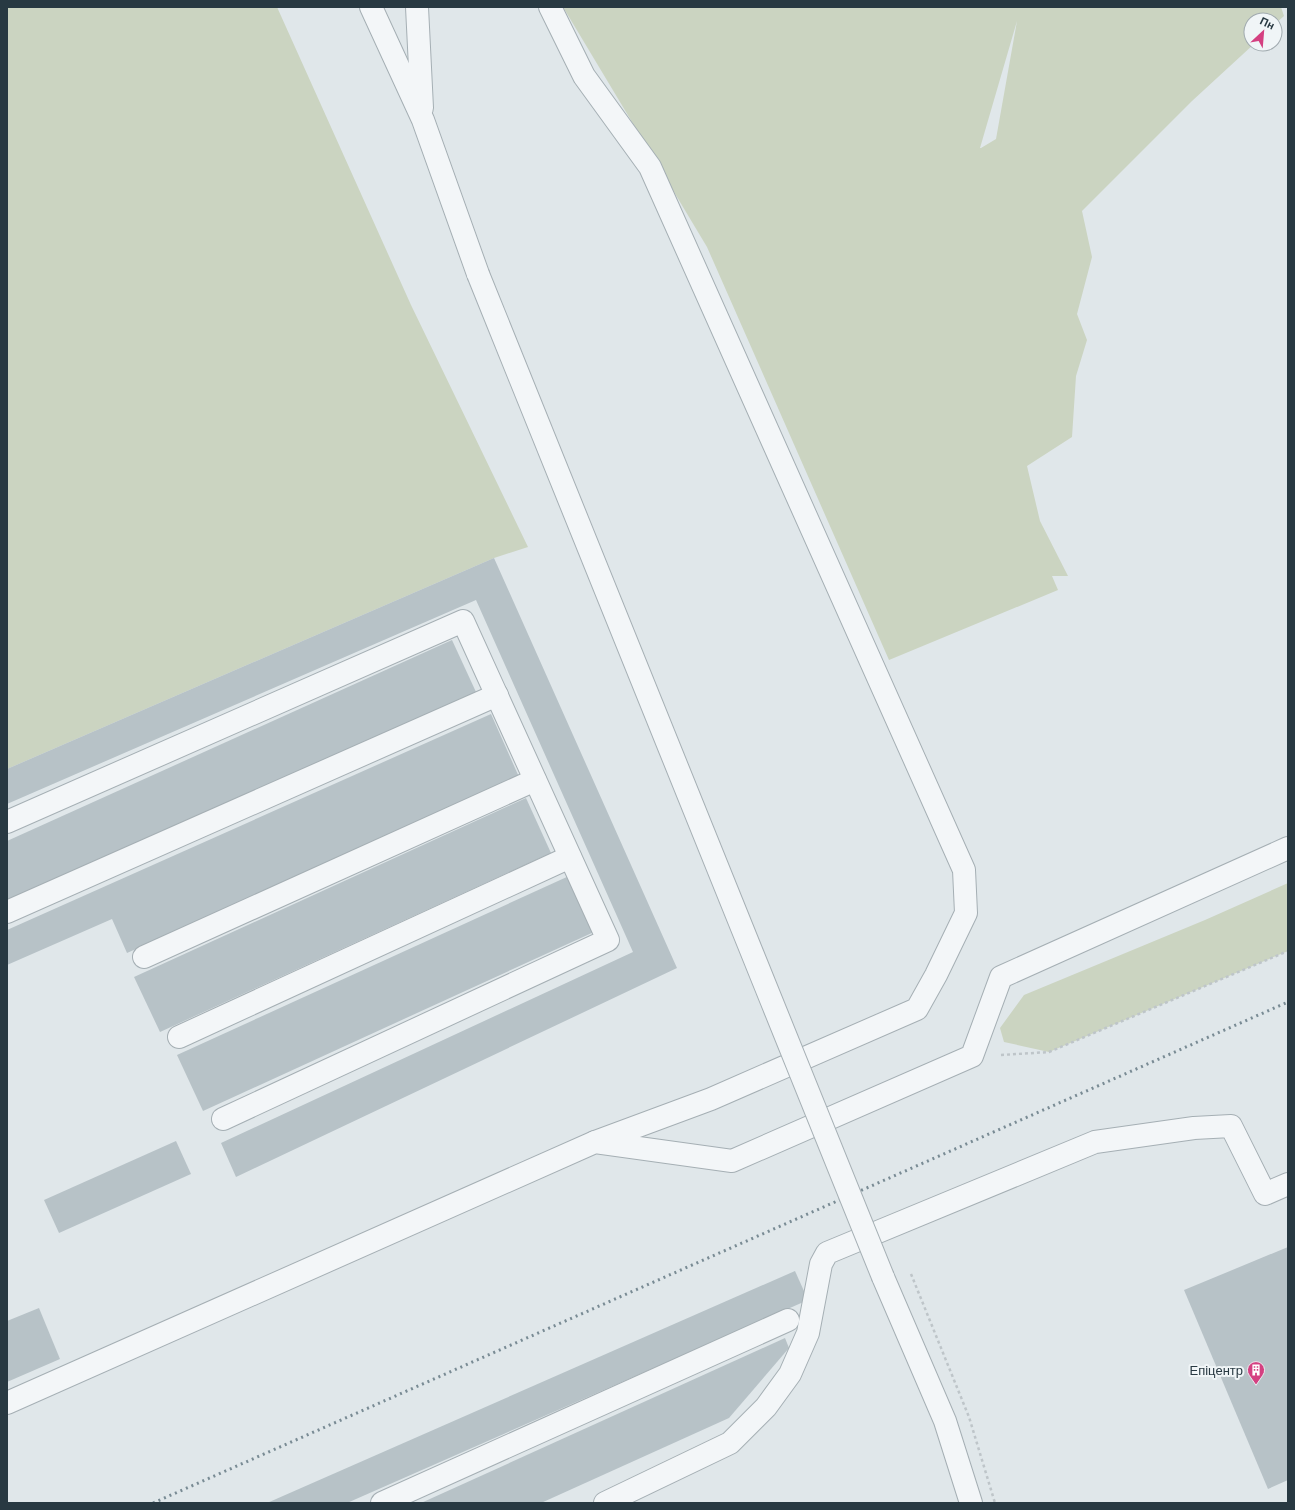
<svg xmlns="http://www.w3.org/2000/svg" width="1295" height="1510" viewBox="0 0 1295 1510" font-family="Arial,sans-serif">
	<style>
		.green { fill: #cbd4c1; fill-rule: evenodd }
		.building { fill: #b7c2c7 }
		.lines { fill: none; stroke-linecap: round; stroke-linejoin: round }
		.minor-casing { stroke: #a5afb4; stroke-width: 24 }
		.path { stroke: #bec5c9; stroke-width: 2.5; stroke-dasharray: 3 3; stroke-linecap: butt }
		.minor { stroke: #f3f6f8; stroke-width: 22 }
		.rail { stroke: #798b94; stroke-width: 3; stroke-dasharray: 2 4; stroke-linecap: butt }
		.minor-bridge-casing { stroke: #a5afb4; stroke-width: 24; stroke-linecap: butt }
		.path-bridge { stroke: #bec5c9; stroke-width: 2.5; stroke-dasharray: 3 3; stroke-linecap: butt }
		.minor-bridge { stroke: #f3f6f8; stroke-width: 22 }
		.labels { text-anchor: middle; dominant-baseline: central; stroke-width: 4; stroke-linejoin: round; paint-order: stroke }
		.poi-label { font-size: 13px; fill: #283942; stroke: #f0f5f7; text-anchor: end }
	</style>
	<rect width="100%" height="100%" fill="#e0e7ea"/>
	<g class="green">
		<polygon points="7,7 277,7 411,305 528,547 494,558 7,769"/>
		<path d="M563,7H1281L1284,16L1275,24V20H1251V44H1254L1192,101L1082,211L1092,257L1077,314L1087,340L1076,376L1072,437L1027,466L1040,521L1068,576H1052L1058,590L889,660L707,247ZM1017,21L996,139L981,148H980Z"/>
		<polygon points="1288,883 1288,951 1049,1052 1004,1042 1000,1028 1024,995 1205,920"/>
	</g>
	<g class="building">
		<polygon points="494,558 677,968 236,1177 221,1143 633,952 476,600 7,804 7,769"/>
		<polygon points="452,640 476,692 7,904 7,841"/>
		<polygon points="491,714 519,777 127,953 112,919 7,965 7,930"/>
		<polygon points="526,798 551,853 160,1032 134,977"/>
		<polygon points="569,876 594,932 203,1111 177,1055"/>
		<polygon points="176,1141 191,1174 59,1233 44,1200"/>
		<polygon points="1288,1247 1288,1480 1268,1489 1184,1290"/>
		<polygon points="795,1271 808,1300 347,1503 267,1503"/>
		<polygon points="39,1308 60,1359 7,1382 7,1321"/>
		<polygon points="785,1338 789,1348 729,1418 541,1503 421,1503"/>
	</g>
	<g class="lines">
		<g class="minor-casing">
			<g id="minor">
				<polyline points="371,7 423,120 478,274"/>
				<polyline points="417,7 422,108"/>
				<polyline points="550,7 584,76 650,167 964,870 966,913 936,975 917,1009 711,1099 595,1142"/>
				<polyline points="7,822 463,621 608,940 223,1119"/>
				<polyline points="7,912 497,695"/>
				<polyline points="144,957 535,780"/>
				<polyline points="179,1037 570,857"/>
				<polyline points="883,1277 945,1421 971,1503"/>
				<polyline points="7,1403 595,1142 732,1161 972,1056 1001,977 1288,848"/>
				<polyline points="382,1503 788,1320"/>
				<polyline points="605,1503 730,1443 766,1407 790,1374 808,1333 821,1264 827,1253 1095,1142 1194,1128 1231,1126 1265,1194 1288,1184"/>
			</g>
		</g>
		<polyline class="path" points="1001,1055 1049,1052 1288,951"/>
		<use href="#minor" class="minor"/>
		<polyline class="rail" points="153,1503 1288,1002"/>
		<g class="minor-bridge-casing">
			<polyline id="minor-bridge" points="478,274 883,1277"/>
		</g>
		<polyline class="path-bridge" points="911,1274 969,1417 995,1503"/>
		<use href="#minor-bridge" class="minor-bridge"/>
	</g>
	<defs>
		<g id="building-pin" transform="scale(0.9)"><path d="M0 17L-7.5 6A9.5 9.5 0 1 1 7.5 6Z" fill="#d44081" stroke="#f0f5f7"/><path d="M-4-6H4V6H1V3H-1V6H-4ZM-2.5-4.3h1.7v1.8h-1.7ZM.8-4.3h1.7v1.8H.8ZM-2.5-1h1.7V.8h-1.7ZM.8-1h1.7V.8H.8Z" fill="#fff"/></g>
	</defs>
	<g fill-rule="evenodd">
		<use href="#building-pin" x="1256" y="1370"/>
	</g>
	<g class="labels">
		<g class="poi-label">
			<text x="1243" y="1370">Епіцентр</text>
		</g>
	</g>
	<rect width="1295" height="1510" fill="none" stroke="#283942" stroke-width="16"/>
	<g transform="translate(1263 32) rotate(26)"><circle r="19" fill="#f0f5f7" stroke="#a0aaaf"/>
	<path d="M0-3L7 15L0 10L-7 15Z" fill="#d44081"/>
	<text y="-6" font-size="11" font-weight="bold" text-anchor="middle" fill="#283942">Пн</text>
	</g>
</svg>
